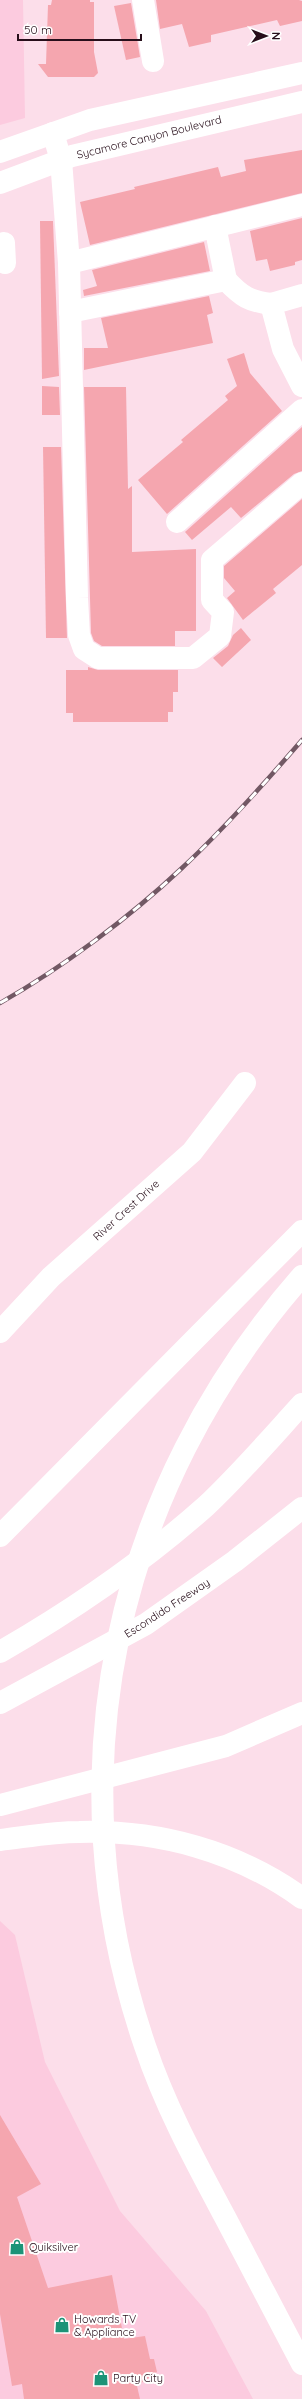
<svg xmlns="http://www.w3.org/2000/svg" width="302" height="2399" viewBox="0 0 302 2399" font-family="Quicksand,sans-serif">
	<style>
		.built { fill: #fccbdf }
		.building { fill: #f5a6af }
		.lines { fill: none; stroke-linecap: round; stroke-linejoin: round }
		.minor { stroke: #fff; stroke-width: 22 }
		.major { stroke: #fff; stroke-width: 22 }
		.highway { stroke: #fff; stroke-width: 22 }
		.rail-casing { stroke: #725864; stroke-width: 4.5 }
		.rail { stroke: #fff; stroke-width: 3; stroke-dasharray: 9; stroke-linecap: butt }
		.labels { text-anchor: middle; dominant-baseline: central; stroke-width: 4; stroke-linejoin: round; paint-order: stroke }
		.street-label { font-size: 11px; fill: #270e1a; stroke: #fff }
		.poi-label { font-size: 11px; fill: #270e1a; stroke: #fff; text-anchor: start }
	</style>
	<rect width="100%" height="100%" fill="#fcdeea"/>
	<g class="built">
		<polygon points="0,0 23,0 25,118 0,125"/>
		<polygon points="0,1921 15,1935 45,2062 120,2211 206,2311 253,2399 0,2399"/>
	</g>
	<g class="building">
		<polygon points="52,0 90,0 90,2 94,2 94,52 98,73 94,77 48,77 38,64 46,64 48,5 51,5"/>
		<polygon points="156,0 299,0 302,1 302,21 280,26 277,20 211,35 211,42 189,47 182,24 160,29"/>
		<polygon points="131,3 140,57 126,60 114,6"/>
		<polygon points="302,150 302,193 90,245 80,202 135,189 134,187 218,167 221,177 246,171 244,160"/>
		<polygon points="302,218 302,260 295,262 295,265 270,271 267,259 256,261 250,231"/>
		<polygon points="40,221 53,221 59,376 42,379"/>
		<polygon points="204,242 210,271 84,296 83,290 97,286 92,270"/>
		<polygon points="209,296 213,313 207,315 213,343 84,370 84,348 108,348 101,318"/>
		<polygon points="244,353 250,373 282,411 167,514 138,480 183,442 181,440 228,400 225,396 237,386 227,359"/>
		<polygon points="42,386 59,387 60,415 42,415"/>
		<polygon points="84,387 126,387 128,489 132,486 132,552 196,549 196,631 175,631 175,646 102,646 94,641 91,633"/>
		<polygon points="302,427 302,471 294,474 241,518 231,507 192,540 185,532"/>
		<polygon points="43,447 61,447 67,638 46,638"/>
		<polygon points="302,499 302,565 273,589 276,593 243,620 227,598 235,591 224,578 224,566"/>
		<polygon points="241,628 251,640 222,667 213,658 228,646 233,635"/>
		<polygon points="88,667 98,670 178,670 178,692 173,692 173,712 168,712 168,722 73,722 73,713 66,713 66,670 88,670"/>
		<polygon points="0,2115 41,2184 17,2197 48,2288 112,2275 124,2339 145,2336 150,2359 154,2359 157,2372 137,2386 140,2399 24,2399 22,2384 12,2386 0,2314"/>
	</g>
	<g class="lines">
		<g class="minor">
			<polyline points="143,0 153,61"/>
			<polyline points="53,133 61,160 69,263 77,598 79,635 84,649 98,658 193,658 220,636 223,612 212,600 212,560 302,483"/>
			<polyline points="215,226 226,280"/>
			<polyline points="4,243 5,263"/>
			<polyline points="69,263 302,205"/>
			<polyline points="302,295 271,304 283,349 302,386"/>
			<path d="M70,312L226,280C242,297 249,301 271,304"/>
			<polyline points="177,522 302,410"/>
			<polyline points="0,1332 51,1277 192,1152 245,1083"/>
		</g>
		<g class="major">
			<polyline points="0,152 90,120 302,73"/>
			<polyline points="0,183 72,156 302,102"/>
		</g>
		<g class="highway">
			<path d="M302,1276C114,1490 52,1774 145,2046C165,2106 195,2161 225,2217C251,2266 276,2315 302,2364"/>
			<polyline points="0,1536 302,1231"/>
			<path d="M0,1652C73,1610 143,1562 206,1506C240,1474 271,1438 302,1404"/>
			<polyline points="0,1703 146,1624 235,1561 302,1508"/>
			<polyline points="0,1805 226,1746 302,1713"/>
			<path d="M0,1840C26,1837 53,1832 79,1832C159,1830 237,1851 302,1898"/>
		</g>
		<g class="rail-casing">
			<path id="rail" d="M0,1003C62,968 130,917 182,868C225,828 264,784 302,740"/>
		</g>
		<use href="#rail" class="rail"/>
	</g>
	<defs>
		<g id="shop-bare" transform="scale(1.2)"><path d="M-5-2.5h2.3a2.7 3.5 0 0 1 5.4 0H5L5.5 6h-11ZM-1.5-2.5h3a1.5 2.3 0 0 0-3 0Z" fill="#1c9377" stroke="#fff" stroke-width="2.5" paint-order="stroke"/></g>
	</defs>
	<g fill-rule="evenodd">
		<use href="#shop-bare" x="17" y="2247"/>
		<use href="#shop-bare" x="62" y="2325"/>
		<use href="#shop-bare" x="101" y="2378"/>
	</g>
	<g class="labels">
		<g class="street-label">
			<text transform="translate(149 137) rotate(-14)">Sycamore Canyon Boulevard</text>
			<text transform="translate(126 1210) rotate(-42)">River Crest Drive</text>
			<text transform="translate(167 1608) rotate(-33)">Escondido Freeway</text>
		</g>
		<g class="poi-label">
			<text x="29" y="2247">Quiksilver</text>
			<text x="74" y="2319">Howards TV<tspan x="74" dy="13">&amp; Appliance</tspan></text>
			<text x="113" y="2378">Party City</text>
		</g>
	</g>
	<g transform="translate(266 36) rotate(90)" stroke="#ffffff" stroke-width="3" paint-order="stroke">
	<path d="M0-3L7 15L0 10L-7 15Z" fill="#270e1a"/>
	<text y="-6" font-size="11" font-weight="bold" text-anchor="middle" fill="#270e1a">N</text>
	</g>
	<path d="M18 34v6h123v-6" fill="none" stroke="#270e1a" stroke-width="2"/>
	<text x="24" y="34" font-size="12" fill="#270e1a" stroke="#ffffff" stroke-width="3" paint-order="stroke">50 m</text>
</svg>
